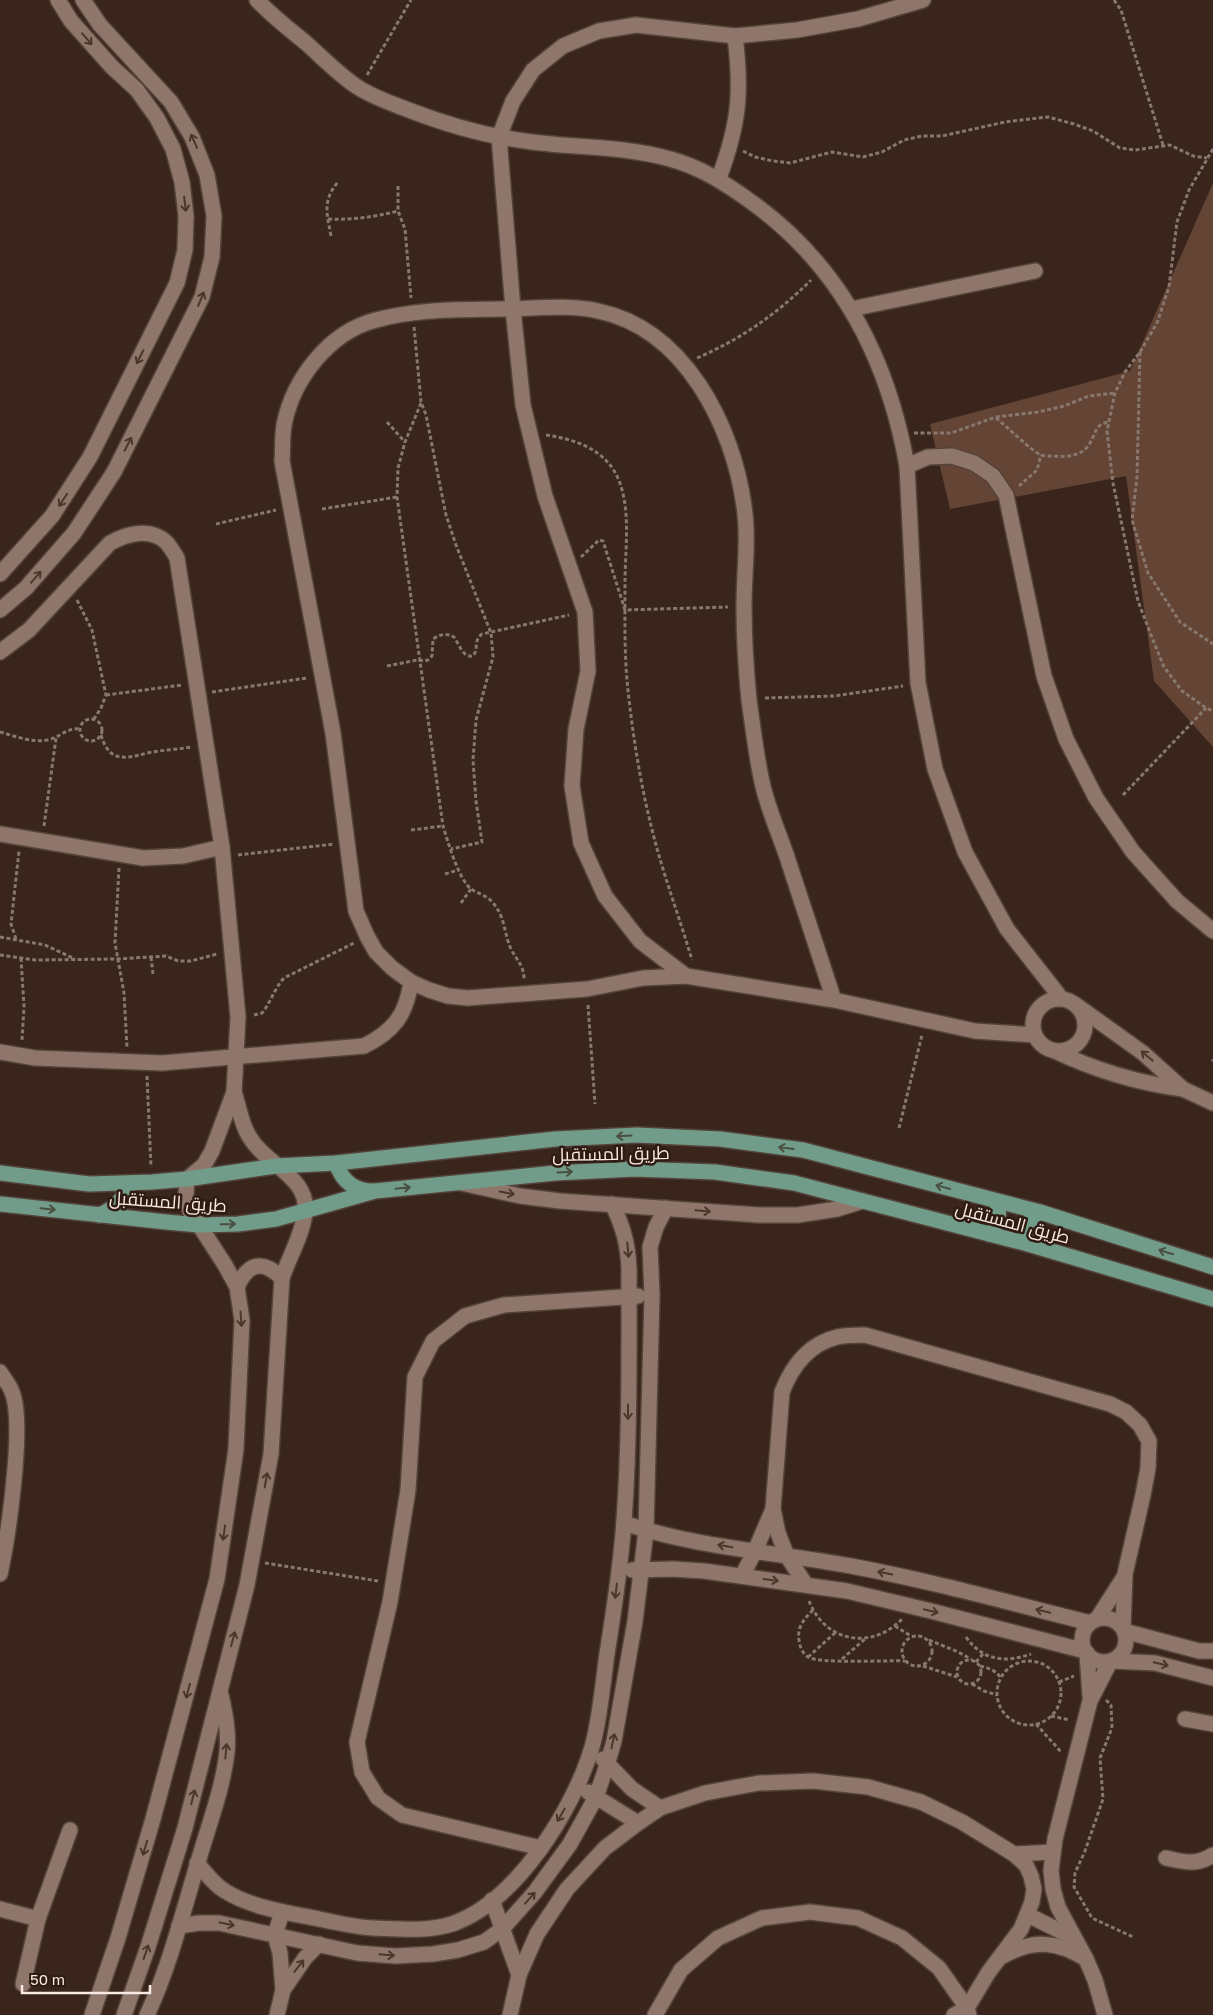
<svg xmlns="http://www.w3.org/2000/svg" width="1213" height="2015" viewBox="0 0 1213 2015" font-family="'Golos Text',Cairo,sans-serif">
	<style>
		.green { fill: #634435 }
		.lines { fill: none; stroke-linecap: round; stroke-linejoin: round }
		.minor-casing { stroke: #54433a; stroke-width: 18 }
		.major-casing { stroke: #54433a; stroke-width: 18 }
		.path { stroke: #88776e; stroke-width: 3; stroke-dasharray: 4 2.5; stroke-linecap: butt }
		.minor { stroke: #8f766a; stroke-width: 15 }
		.major { stroke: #709c89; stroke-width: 15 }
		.oneway { stroke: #4c362c }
		.oneway2 { stroke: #494f41 }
		.labels { text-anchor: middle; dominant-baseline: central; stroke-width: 5; stroke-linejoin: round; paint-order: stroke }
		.street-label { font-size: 18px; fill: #f8eae3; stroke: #2f1b11 }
	</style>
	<rect width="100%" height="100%" fill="#39251b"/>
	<polygon class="green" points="1213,183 1213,747 1154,681 1126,476 950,509 930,424 1130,371"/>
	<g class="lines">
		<g class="minor-casing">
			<g id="minor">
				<path d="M257,0C272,16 289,29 306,43C323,58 340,76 359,88C373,97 391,103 406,109C447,125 489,137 532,142C578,148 624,146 670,159C700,167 725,183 750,201C840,265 888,359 907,466L918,683L935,769L965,852L1007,929L1061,998"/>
				<path d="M719,178C739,124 742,93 735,36"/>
				<polyline points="851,309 1035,271"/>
				<polyline points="907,466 928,457 952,456 974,463 993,476 1006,495 1044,676 1066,739 1096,798 1133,852 1177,901 1213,931"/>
				<polyline points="0,574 52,516 90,457 177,283 185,250 186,216 182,182 173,149 157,118 137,90 112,67 71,21 58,0"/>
				<polyline points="0,610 26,588 74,533 114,472 202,297 212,257 214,216 207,175 192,137 171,102 100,25 83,0"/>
				<path d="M0,652L29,630L110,543C126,534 150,527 166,542C170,546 174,553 177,558L222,847L238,1017L234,1092L212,1151L204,1165L187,1179L186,1196L190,1211L225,1265L237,1287L242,1320L236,1449L217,1579L153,1819L118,1938L92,2015"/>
				<polyline points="0,834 143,858 183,856 222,847"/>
				<polyline points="686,976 640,941 605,896 581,843 572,786 576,729 588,671 585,612 545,496 523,405 513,309 499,137 513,101 533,70 563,46 599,31 636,25 735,36 797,30 858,19 923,0"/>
				<circle cx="1059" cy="1025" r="26"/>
				<path d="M834,1000C818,951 802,903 786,854C778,831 767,806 762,782C756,755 753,727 749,700C746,670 744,637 744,606C744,573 749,539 744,506C733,426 685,329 598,311C567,304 531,309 499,309C457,310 416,309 376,320C329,332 293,379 284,425C282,437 283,449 282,461L333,733L356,911L367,936L376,952L392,968L411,982L429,990L448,996L468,998L587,989L643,978L686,976L834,1000L975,1031L1035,1035"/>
				<polyline points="1076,1005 1143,1053 1183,1089 1213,1103"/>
				<path d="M1055,1051C1097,1071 1137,1083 1183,1089"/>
				<path d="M0,1052L35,1058L162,1063L364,1046C394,1031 406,1015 411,982"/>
				<polyline points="461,1183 520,1196 560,1201 759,1215 798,1215 837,1209 863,1201"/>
				<path d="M237,1287C248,1263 262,1259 282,1278"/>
				<path d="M0,1372C4,1379 10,1385 12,1392C25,1424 8,1537 0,1574"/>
				<path d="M624,1523C697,1548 775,1552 851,1566C931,1581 1011,1603 1090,1623"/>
				<polyline points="632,1570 673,1569 704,1571 847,1591 931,1611 1085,1651"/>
				<polyline points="742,1576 755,1551 773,1509"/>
				<path d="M806,1585L787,1556L778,1533L773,1509L782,1392C792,1366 809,1344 837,1337C846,1335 856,1335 865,1335L1110,1404L1126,1412L1140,1425L1149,1441L1148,1468L1143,1495L1125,1574L1123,1628"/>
				<circle cx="1104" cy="1640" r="22"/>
				<polyline points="1097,1619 1124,1577"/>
				<polyline points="1124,1631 1199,1651 1213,1651"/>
				<polyline points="1087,1653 1090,1696"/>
				<polyline points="1112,1661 1155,1663 1213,1678"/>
				<polyline points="1185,1719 1213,1724"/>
				<polyline points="603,1759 632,1789 660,1808"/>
				<polyline points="588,1792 638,1823"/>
				<polyline points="541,1848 402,1815 378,1798 362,1772 357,1742 390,1602 408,1490 415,1377 433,1341 465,1316 504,1305 638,1296"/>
				<polyline points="1014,1854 1052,1852"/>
				<path d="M1166,1858C1185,1862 1195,1866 1213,1855"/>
				<path d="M197,1863C206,1873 213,1884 225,1891C252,1908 289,1913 319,1919C337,1923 355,1927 373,1928C399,1929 427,1932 452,1924C516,1902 574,1809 592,1747C600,1720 603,1682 607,1654C614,1610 621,1565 624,1521C630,1437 629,1353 629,1269C628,1244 623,1226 612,1204"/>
				<polyline points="492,1900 519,1975"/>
				<polyline points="0,1909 38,1919"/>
				<polyline points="1028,1915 1074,1938"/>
				<polyline points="179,1926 199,1923 219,1923 357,1953 395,1956 433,1954 458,1950 484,1942 502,1929 535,1892 570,1844 596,1797 607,1765 614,1741 635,1621 646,1531 652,1295 650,1247 656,1227 666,1208"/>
				<path d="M1003,1956C1033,1939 1057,1941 1086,1959"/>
				<polyline points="23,1984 38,1919 70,1830"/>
				<polyline points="283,1990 305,1958 319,1944"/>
				<path d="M124,2015L148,1947L185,1828L247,1585L271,1454L282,1278C289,1257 302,1236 305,1213C310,1177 265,1165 249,1136C241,1124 239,1106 234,1092"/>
				<path d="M147,2015C170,1966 183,1911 199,1859C209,1824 223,1788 227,1752C229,1732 225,1713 221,1695"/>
				<polyline points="277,2015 283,1990 280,1953 275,1935 282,1912"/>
				<polyline points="510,2015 519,1975 537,1934 567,1889 605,1848 638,1823 660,1808 705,1793 759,1783 813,1781 868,1787 921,1802 962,1822 1014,1854 1026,1865 1031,1876 1034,1889 1032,1902 1021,1929 988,1973 967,2008 954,2015"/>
				<polyline points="655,2015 681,1970 718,1938 762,1918 810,1912 858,1918 902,1938 939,1968 967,2008 969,2015"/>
				<polyline points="1105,2015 1095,1980 1086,1959 1058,1907 1053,1889 1051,1870 1055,1839 1090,1701 1110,1662"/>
			</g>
		</g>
		<g class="major-casing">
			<g id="major">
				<path d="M336,1163C342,1181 354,1191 373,1191"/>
				<polyline points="0,1173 89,1184 152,1182 187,1179 276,1166 336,1163 555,1139 637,1135 720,1139 803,1150 1040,1212 1213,1267"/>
				<polyline points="0,1204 166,1222 199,1225 238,1224 276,1219 375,1191 555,1173 635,1169 715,1172 794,1183 1028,1244 1213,1299"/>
				<path d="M99,1215C115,1209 124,1199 130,1183"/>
				<path d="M989,1234C999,1224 1001,1214 996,1201"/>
				<path d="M1028,1244C1024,1230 1027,1220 1040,1212"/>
			</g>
		</g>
		<g class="path">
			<polyline points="1114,0 1121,10 1163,145"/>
			<polyline points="367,75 411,0"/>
			<polyline points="1213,149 1189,190 1177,222 1169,287 1157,323 1140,352 1125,372 1115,393 1107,431 1113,483 1138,601 1151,635 1164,667 1182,691 1206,708 1213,711"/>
			<polyline points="743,151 755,157 773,161 790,163 832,152 863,157 882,152 904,140 922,136 942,136 1005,122 1048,117 1074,124 1093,131 1120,148 1135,150 1170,145 1193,156 1207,158"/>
			<polyline points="398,186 398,211 405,229 411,298"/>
			<path d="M328,219C353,220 374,217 398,211"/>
			<path d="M331,236C327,214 322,201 338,182"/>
			<polyline points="414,327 421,402 426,415 446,515 456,545 491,633 493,657 476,720 473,760 476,801 482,842 451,849"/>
			<polyline points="1140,352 1137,477 1132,520 1148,573 1180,622 1213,644"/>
			<path d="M697,358C741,339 777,314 811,280"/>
			<path d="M421,403L405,442L398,468L397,497L443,826C448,842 458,878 471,889C478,894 487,895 493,903C505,916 504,934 511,949C517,961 524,965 524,980"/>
			<path d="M996,418C1005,425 1033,452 1041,455C1044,456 1049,456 1052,456C1067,457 1082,457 1090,443C1096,433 1095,424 1109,422"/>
			<polyline points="387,422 405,442"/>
			<polyline points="914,433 951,433 996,417 1038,412 1064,406 1089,396 1115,393"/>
			<path d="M546,435C573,439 602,448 616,474C632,505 625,549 625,582C625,621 624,661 629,699C635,753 645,808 660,859C670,893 682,926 692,960"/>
			<polyline points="1019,486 1037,470 1041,455"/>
			<polyline points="322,509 397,497"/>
			<polyline points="216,524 276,510"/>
			<polyline points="581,557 599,540 603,541 625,610 728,607"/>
			<polyline points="77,600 92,630 106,695 101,708 94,719"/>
			<path d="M387,666L417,660L424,661L428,660L432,656L433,639C440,634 446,633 454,637C459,644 463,658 473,656C479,649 473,641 482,634L569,615"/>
			<polyline points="212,692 307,678"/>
			<polyline points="106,695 182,685"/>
			<polyline points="765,698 834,696 903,686"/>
			<circle cx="91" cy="730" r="11"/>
			<path d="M0,732C15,736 32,743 47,740C60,738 67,727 80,729"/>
			<path d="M101,735C110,766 129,757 152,752C165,750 179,749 192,747"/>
			<polyline points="1123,795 1206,708"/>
			<polyline points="44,826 56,738"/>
			<polyline points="411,830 443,826"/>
			<polyline points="238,855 334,844"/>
			<polyline points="119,868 115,943 124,993 127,1048"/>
			<polyline points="445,874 458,870"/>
			<polyline points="461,903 471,889"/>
			<polyline points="0,937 45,945 75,959"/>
			<polyline points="16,939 11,924 19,851"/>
			<polyline points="0,955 35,960 117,959 166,956 178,961 191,961 217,954"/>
			<polyline points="151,957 153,974"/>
			<polyline points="21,958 24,1007 22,1040"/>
			<polyline points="588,1005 595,1104"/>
			<path d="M254,1015L262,1013C271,1002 274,989 284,978L354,943"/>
			<polyline points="1212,1061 1213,1060"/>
			<polyline points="147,1076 151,1167"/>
			<polyline points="899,1128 922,1035"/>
			<polyline points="265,1563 378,1581"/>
			<path d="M809,1601C825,1642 871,1651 902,1619"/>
			<path d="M813,1610C804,1619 797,1627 799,1640C800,1647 802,1653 808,1657C819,1664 887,1660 905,1661"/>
			<polyline points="895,1626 911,1636"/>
			<circle cx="917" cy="1651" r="15"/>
			<path d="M966,1637C983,1661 1005,1663 1031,1654"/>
			<polyline points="929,1640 958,1652 971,1659"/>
			<polyline points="808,1657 835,1633"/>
			<polyline points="842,1659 865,1639"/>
			<circle cx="969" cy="1672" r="12"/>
			<circle cx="1029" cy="1693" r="32"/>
			<polyline points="976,1662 983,1654"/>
			<polyline points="923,1666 957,1677"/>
			<path d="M980,1666C989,1668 995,1670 1001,1678"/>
			<polyline points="1059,1682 1074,1676"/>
			<polyline points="972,1684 984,1691 997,1695"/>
			<polyline points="1106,1700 1111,1705 1112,1728 1100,1758 1103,1799 1085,1851 1075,1873 1074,1887 1092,1918 1133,1937"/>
			<polyline points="1051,1716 1070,1720"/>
			<polyline points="1036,1724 1062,1753"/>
		</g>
		<use href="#minor" class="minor"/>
		<use href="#major" class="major"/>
	</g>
	<defs><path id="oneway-shaft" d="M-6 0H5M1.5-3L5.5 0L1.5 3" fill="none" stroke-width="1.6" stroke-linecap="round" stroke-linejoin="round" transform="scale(1.25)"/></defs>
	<g class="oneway">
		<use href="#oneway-shaft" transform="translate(87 39) rotate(49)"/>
		<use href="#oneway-shaft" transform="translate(194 141) rotate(-114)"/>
		<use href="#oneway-shaft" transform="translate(185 204) rotate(83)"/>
		<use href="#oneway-shaft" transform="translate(201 299) rotate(-68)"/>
		<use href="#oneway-shaft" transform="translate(140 357) rotate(117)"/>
		<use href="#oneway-shaft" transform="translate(128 444) rotate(-63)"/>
		<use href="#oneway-shaft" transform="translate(63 500) rotate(123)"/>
		<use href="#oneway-shaft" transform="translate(36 577) rotate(-49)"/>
		<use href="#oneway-shaft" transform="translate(1147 1056) rotate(-140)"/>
		<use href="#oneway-shaft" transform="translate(507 1193) rotate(11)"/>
		<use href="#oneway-shaft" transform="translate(703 1211) rotate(5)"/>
		<use href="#oneway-shaft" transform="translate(628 1250) rotate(84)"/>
		<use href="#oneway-shaft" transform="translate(241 1319) rotate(86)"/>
		<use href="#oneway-shaft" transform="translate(628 1412) rotate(90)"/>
		<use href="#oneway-shaft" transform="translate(266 1480) rotate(-80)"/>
		<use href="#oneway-shaft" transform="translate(224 1533) rotate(98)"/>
		<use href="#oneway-shaft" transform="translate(725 1546) rotate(-171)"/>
		<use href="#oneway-shaft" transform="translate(885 1573) rotate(-168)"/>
		<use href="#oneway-shaft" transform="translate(771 1580) rotate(8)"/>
		<use href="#oneway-shaft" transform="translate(616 1591) rotate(97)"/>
		<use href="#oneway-shaft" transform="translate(931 1611) rotate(14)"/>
		<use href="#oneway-shaft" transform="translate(1043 1611) rotate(-166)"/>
		<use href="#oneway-shaft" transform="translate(233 1639) rotate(-75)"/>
		<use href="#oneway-shaft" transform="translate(1161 1664) rotate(13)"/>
		<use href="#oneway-shaft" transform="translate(188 1691) rotate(105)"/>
		<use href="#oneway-shaft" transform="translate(613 1741) rotate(-78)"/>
		<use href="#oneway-shaft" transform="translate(226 1751) rotate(-85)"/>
		<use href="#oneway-shaft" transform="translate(193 1797) rotate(-76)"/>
		<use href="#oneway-shaft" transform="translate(561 1815) rotate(120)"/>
		<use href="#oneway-shaft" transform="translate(145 1848) rotate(107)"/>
		<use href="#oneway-shaft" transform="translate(530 1898) rotate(-48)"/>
		<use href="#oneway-shaft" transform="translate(227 1924) rotate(11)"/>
		<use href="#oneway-shaft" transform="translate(146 1952) rotate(-71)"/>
		<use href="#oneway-shaft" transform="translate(387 1955) rotate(5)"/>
		<use href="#oneway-shaft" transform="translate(299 1966) rotate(-52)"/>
	</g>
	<g class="oneway2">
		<use href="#oneway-shaft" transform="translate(624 1136) rotate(177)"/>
		<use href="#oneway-shaft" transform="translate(786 1148) rotate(-172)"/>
		<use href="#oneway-shaft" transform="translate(565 1172) rotate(-3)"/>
		<use href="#oneway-shaft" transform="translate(943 1187) rotate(-165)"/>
		<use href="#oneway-shaft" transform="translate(403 1188) rotate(-6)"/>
		<use href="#oneway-shaft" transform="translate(48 1209) rotate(6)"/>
		<use href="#oneway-shaft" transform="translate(228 1224) rotate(-1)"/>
		<use href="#oneway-shaft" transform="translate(1166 1252) rotate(-163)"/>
	</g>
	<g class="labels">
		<g class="street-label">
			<text transform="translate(611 1153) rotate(-1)">طريق المستقبل</text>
			<text transform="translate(168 1201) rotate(4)">طريق المستقبل</text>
			<text transform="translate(1013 1222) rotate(15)">طريق المستقبل</text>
		</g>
	</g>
	<path d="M22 1985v8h128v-8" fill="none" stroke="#f8eae3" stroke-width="2.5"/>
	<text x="30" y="1985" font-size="15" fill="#f8eae3" stroke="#2f1b11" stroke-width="4" paint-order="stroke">50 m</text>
</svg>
